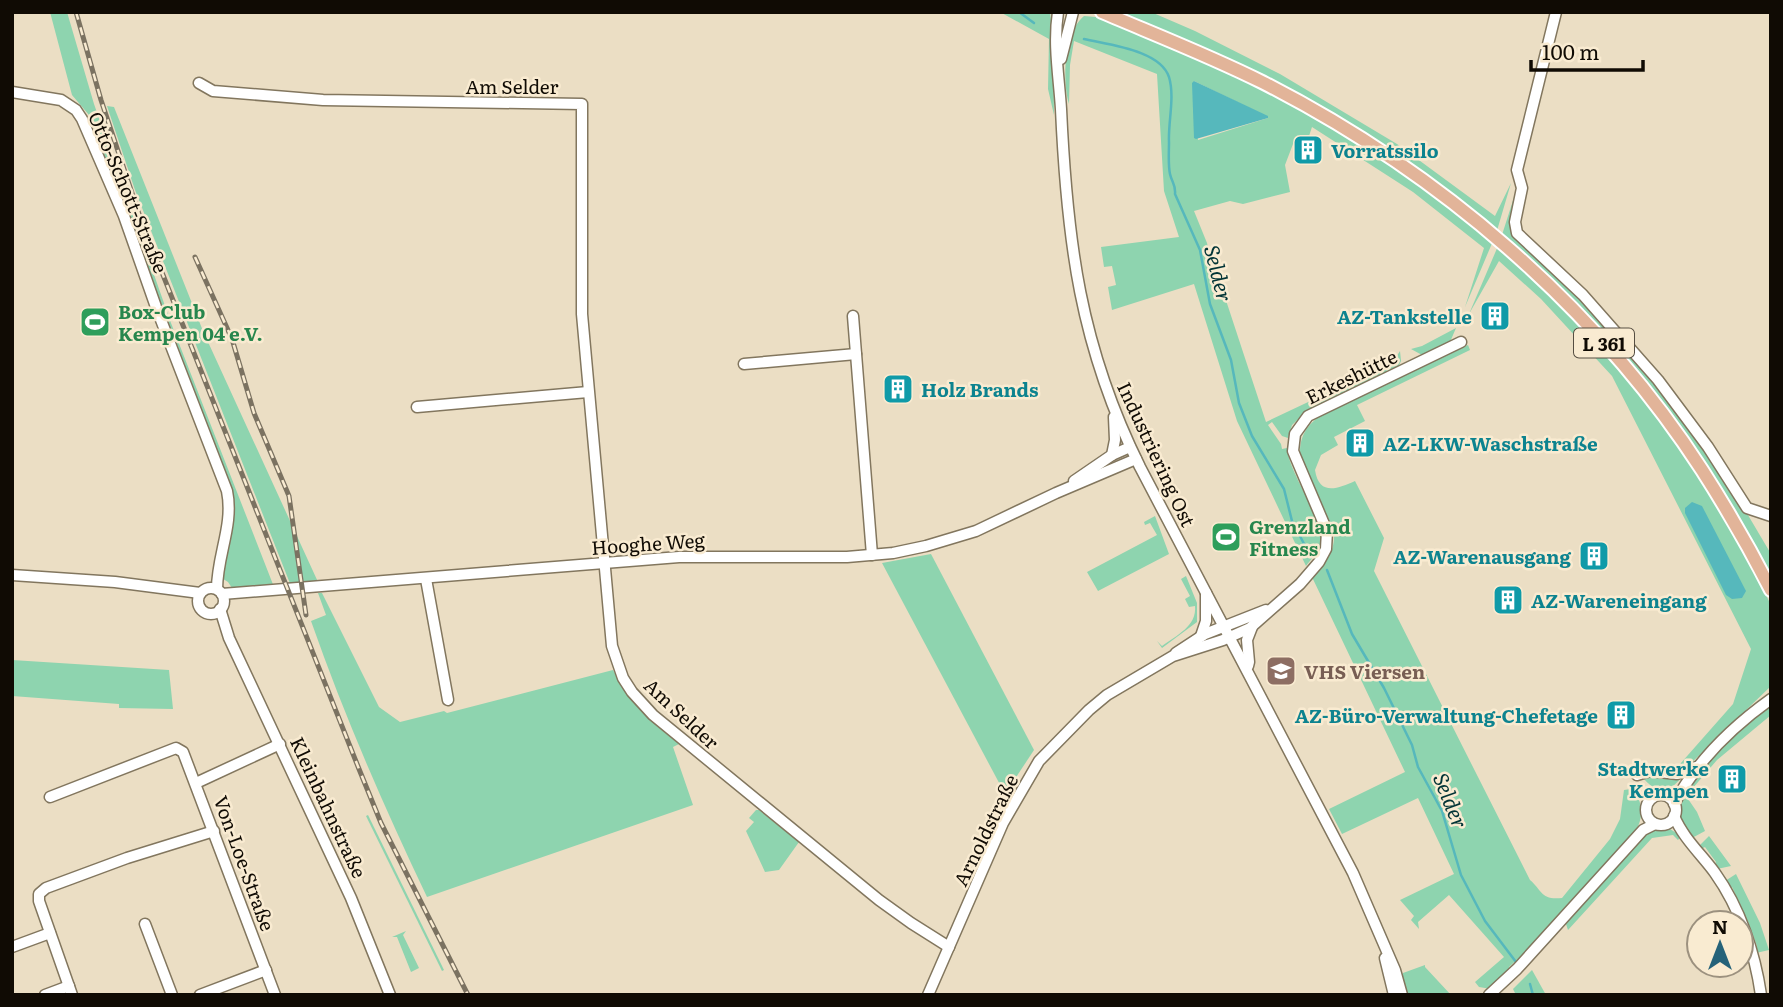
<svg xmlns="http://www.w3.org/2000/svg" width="1783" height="1007" viewBox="0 0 1783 1007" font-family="Literata,serif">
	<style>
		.green { fill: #8ed4af; fill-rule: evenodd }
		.water { fill: #56b8bc }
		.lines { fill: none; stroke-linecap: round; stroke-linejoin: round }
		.stream { stroke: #56b8bc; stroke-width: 2.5 }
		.minor-casing { stroke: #82765e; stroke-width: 13 }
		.major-casing { stroke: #fff; stroke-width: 16 }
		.minor { stroke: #fff; stroke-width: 10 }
		.major { stroke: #e2b499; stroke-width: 12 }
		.rail-casing { stroke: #7b7261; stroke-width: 5 }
		.rail { stroke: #f9ebd1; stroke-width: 2.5; stroke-dasharray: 8; stroke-linecap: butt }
		.labels { text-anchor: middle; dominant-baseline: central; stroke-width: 5; stroke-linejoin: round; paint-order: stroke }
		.shield { fill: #f9ebd1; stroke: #564e42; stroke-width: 2 }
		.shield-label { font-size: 18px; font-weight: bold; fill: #100b04 }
		.street-label { font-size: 19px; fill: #100b04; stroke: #f9ebd1 }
		.culture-label { font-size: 19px; font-weight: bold; fill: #0d838f; stroke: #f9ebd1; text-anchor: start }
		.leisure-label { font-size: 19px; font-weight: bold; fill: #27864d; stroke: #f9ebd1; text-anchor: start }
		.education-label { font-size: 19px; font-weight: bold; fill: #785e54; stroke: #f9ebd1; text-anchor: start }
		.water-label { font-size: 21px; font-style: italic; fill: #023436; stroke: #f9ebd1 }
	</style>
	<rect width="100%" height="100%" fill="#ebdec4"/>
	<g class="green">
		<path d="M50,12H67L94,104L171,323L274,587L234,591L228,582L220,577C222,561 228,548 231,533C236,513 231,494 227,475L89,115L72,95Z"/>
		<polygon points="1000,12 1050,12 1053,39 1054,115 1048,89 1049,39"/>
		<polygon points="1117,12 1151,12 1195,31 1280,74 1397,144 1495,216 1511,183 1496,234 1365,136"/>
		<path d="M1084,16L1096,17C1170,45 1245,75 1314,115C1378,152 1435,196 1493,241L1465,307L1484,248L1413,192L1312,127L1309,136L1293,144L1285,165L1290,192L1243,204L1230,201L1194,211L1207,243L1214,274L1217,273L1266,422L1393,362L1400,351L1401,361L1398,367L1308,410L1292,425L1288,438L1282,436L1272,422L1268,425L1281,444L1282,449L1287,448C1289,474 1327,525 1322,542C1320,551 1311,559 1306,566L1237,421L1194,284L1112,310L1108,287L1116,285L1112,266L1104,267L1101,247L1179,237L1164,191L1157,74L1074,41L1070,65L1069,104C1062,81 1064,32 1084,16ZM1194,81L1268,117V118L1198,140Z"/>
		<polygon points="107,106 114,107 203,331 318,582 291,586 135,190"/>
		<polygon points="1516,191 1512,229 1581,297 1682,415 1745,510 1771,554 1771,578 1662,406 1501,238"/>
		<polygon points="1498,246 1542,285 1610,356 1652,407 1696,468 1728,520 1771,605 1771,686 1686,768 1673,772 1733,704 1751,649 1612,376 1541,299 1499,261 1469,314"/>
		<polygon points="1456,328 1450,342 1422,355 1411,349 1422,346"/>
		<path d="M1468,345L1470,350L1357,405L1365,421L1334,437L1338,445L1321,455L1315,470C1319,496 1337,489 1355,481L1384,538L1374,571L1530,880C1543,891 1540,900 1562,898L1610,839L1620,819L1624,790L1631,789C1643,798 1644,818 1636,830L1524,957L1522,955L1509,967L1510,972L1491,989L1479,987L1475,982L1504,957L1449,895L1418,922L1419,929L1411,920L1414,916L1400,900L1454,874L1418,798L1342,834L1329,809L1405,772L1312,577C1324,561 1335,555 1334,533L1300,454C1300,436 1306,426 1321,415Z"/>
		<polygon points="1155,516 1169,554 1098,591 1087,572 1157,535 1150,523 1145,525 1144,522"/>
		<polygon points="931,554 1034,750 1005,794 882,563"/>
		<path d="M1186,576L1197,603V622L1162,648L1157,641L1162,646C1177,635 1197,626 1195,606L1189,607L1185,599L1190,596L1181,579Z"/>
		<path d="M318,593H322L379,707L400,722L444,711L447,713L613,670C632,706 648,719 679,744L673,747L693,805L427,897C384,807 344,715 311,621L326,615Z"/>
		<polygon points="12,660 169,670 173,709 119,708 119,704 12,696"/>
		<path d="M1771,703V715L1717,760L1686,796L1697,812L1705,831L1692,838C1688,832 1682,826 1680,820C1668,784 1746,724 1771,703Z"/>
		<path d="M1648,774L1683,776C1668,794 1658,795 1642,777Z"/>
		<polygon points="756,810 759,810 799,842 779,870 765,872 746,831 754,822 749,818"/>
		<polygon points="368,815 444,970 442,971 366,816"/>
		<polygon points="1653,828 1670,829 1681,836 1678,840 1673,835 1652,838 1568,930 1565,921 1644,832"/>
		<polygon points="1709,836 1731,866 1717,869 1714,865 1716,862 1705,847 1701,849 1699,846"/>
		<polygon points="1736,874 1760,923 1769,950 1756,953 1755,948 1757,946 1748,922 1745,922 1741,913 1743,911 1732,887 1729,888 1725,881"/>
		<polygon points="406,931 403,935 419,968 411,972 397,937 392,937"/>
		<polygon points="1425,965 1425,967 1451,995 1406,995 1402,977 1403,973"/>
		<polygon points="1532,970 1546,995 1516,995 1513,989"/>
	</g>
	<g class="water">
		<polygon points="1194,81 1268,116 1268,118 1196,139 1194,138 1192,83"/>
		<polygon points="1692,502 1702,506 1746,591 1742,598 1732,599 1726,595 1685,513 1685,508"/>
	</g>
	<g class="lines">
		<g class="stream">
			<polyline points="1019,12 1034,23"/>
			<path d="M1084,39C1109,45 1160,50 1169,77C1175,97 1168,122 1169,142C1169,152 1168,165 1170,174C1172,183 1176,185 1175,194L1200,250L1210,304L1231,360L1239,403L1252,436L1284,489L1292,521L1311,557"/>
			<polyline points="1327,570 1352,634 1384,688 1412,745 1418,767 1442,811 1461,875 1485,921 1516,962"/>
			<polyline points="1530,984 1533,995"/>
		</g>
		<g class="minor-casing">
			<g id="minor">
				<path d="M1058,12C1053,44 1059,77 1061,109C1067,241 1080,346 1140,467L1353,873L1395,970L1402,995"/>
				<polyline points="1556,12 1517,170 1522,188 1515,222 1517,233 1583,295 1658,380 1708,447 1747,508 1771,516"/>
				<polyline points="1061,59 1073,12"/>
				<polyline points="199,83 213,91 323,100 582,104 582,314 612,646 623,678 632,692 653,715 879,900 911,923 949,947"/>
				<path d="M12,92L61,100L76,110L82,119L124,216L156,307L227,491C234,525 217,555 217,589"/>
				<polyline points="853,316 872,555"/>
				<polyline points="744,364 856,354"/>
				<polyline points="417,407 588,392"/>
				<polyline points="1112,455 1115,440 1114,417"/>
				<polyline points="1074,481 1112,455 1130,447"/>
				<polyline points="12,575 115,582 200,593"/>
				<polyline points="426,579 448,700"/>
				<circle cx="211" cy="601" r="13"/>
				<polyline points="222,594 679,557 847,557 893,553 926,546 976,531 1056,493 1136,459"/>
				<polyline points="220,609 229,638 351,898 390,995"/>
				<polyline points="1201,636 1206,621 1206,593"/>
				<polyline points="1176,653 1205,634 1266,610"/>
				<polyline points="1248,666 1249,662 1247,640 1252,627"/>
				<polyline points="1637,775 1650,771 1677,774 1696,767"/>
				<polyline points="196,783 280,744"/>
				<circle cx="1661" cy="810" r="15"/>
				<polyline points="50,797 176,748 183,752 275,995"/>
				<path d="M1674,804C1697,760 1732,727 1771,699"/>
				<path d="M1674,816C1683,838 1702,855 1715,873C1740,908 1755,953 1761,995"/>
				<polyline points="145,924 172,995"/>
				<polyline points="12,947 50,933"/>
				<polyline points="1385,958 1394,995"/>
				<polyline points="45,995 69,986"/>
				<polyline points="72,995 39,901 39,894 46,888 127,858 214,831"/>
				<polyline points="200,995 266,970"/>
				<polyline points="928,995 1003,823 1039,761 1089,710 1107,695 1173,656 1223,640 1250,628 1300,584 1319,562 1326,549 1327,531 1293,451 1295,434 1308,416 1461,342"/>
				<polyline points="1489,995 1517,969 1643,830 1655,824"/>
			</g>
		</g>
		<g class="major-casing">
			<path id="major" d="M1102,12C1156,35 1210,56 1262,82C1437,171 1595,305 1702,470C1727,509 1750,549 1771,590"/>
		</g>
		<use href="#minor" class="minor"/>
		<use href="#major" class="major"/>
		<g class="rail-casing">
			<g id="rail">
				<polyline points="76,12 101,100 140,217 359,769 381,823 468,995"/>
				<polyline points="195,257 232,339 254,413 289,496 306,615"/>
			</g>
		</g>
		<use href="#rail" class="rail"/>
	</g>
	<defs>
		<g id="building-square" transform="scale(1.575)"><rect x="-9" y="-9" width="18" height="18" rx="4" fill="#0f9aa8" stroke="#f9ebd1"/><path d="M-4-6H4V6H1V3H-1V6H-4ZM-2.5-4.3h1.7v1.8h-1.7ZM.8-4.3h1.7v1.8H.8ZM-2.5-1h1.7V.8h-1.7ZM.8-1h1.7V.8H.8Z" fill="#fff"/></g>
		<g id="stadium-square" transform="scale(1.575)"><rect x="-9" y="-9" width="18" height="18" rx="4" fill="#2e9e5b" stroke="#f9ebd1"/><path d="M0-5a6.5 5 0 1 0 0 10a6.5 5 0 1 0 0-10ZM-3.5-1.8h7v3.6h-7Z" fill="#fff"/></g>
		<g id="university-square" transform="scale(1.575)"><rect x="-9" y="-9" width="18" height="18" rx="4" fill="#8d6e63" stroke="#f9ebd1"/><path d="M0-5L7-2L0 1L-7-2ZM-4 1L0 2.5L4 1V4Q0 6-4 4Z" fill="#fff"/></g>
	</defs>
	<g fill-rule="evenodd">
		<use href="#building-square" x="1308" y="150"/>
		<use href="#building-square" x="1495" y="316"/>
		<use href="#stadium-square" x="95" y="322"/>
		<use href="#building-square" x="898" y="389"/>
		<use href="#building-square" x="1360" y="443"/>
		<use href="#stadium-square" x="1226" y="537"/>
		<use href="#building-square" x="1594" y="556"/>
		<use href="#building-square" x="1508" y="600"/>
		<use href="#university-square" x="1281" y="671"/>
		<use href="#building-square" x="1621" y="715"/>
		<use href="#building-square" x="1732" y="779"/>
	</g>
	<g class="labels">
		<rect class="shield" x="1574" y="328.5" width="60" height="29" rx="5"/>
		<g class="shield-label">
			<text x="1604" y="343">L 361</text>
		</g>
		<g class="street-label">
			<text x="512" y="86">Am Selder</text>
			<text transform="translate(129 192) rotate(67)">Otto-Schott-Straße</text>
			<text transform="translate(1351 376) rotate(-26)">Erkeshütte</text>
			<text transform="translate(1157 454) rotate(65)">Industriering Ost</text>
			<text transform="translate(648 543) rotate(-4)">Hooghe Weg</text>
			<text transform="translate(682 713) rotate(43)">Am Selder</text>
			<text transform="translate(329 807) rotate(65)">Kleinbahnstraße</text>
			<text transform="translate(985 830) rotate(-64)">Arnoldstraße</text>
			<text transform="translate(245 863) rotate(70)">Von-Loe-Straße</text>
		</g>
		<g class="culture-label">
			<text x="1331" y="150">Vorratssilo</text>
			<text x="1472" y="316" text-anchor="end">AZ-Tankstelle</text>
			<text x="921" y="389">Holz Brands</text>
			<text x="1383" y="443">AZ-LKW-Waschstraße</text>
			<text x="1571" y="556" text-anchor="end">AZ-Warenausgang</text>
			<text x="1531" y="600">AZ-Wareneingang</text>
			<text x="1598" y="715" text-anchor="end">AZ-Büro-Verwaltung-Chefetage</text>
			<text x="1709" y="768" text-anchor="end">Stadtwerke<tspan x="1709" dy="22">Kempen</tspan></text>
		</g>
		<g class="leisure-label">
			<text x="118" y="311">Box-Club<tspan x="118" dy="22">Kempen 04 e.V.</tspan></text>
			<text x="1249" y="526">Grenzland<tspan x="1249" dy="22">Fitness</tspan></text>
		</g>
		<g class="education-label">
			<text x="1304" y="671">VHS Viersen</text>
		</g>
		<g class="water-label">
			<text transform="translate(1220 273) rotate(76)">Selder</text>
			<text transform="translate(1452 800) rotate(68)">Selder</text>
		</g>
	</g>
	<rect width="1783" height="1007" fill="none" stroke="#100b04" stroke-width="28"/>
	<g transform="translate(1720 944)"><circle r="33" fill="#f9ebd1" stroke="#9c917f" stroke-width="2"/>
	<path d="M0-5L12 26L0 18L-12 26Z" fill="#256279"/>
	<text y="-10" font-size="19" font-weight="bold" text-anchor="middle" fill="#100b04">N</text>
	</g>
	<path d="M1531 60v10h112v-10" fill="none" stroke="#100b04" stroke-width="3.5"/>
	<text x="1542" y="60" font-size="21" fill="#100b04" stroke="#f9ebd1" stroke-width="5" paint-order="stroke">100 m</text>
</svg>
